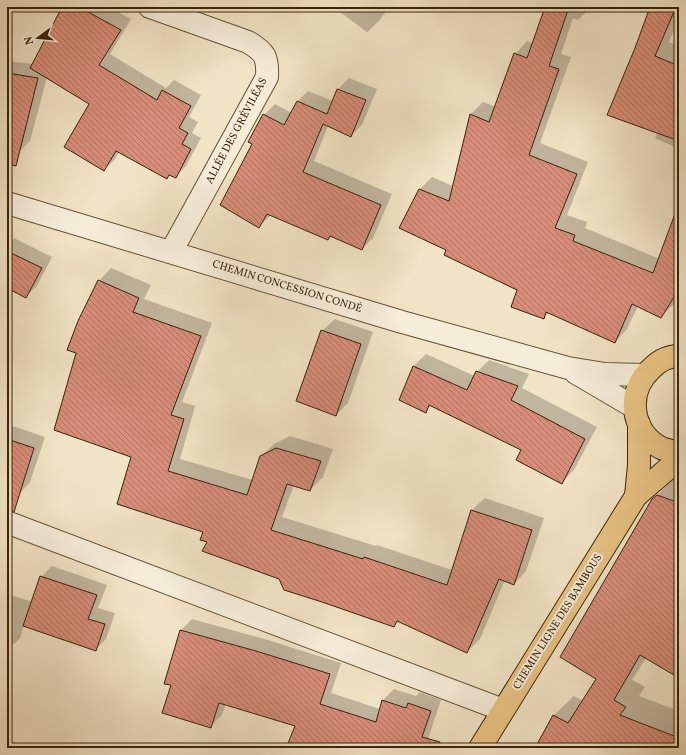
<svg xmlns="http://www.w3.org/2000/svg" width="686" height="755" viewBox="0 0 686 755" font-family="Vollkorn,serif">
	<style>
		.shadow { fill: #0003 }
		.building { fill: url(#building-back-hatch); stroke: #382308 }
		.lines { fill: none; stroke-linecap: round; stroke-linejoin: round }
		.minor-casing { stroke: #665337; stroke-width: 24 }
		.major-casing { stroke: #382308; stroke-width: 24 }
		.minor { stroke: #f6edd9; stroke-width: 22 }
		.major { stroke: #e8c282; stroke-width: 22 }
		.labels { text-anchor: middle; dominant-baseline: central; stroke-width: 4; stroke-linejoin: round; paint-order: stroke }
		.street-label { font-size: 11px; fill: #382308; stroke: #f6edd9 }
	</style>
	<defs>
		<pattern id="building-back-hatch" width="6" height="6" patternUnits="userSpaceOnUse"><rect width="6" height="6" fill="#d88d7a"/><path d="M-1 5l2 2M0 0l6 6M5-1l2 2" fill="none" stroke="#b07362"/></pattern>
	</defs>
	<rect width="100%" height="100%" fill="#f1e3c5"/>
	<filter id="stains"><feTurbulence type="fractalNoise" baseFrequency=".005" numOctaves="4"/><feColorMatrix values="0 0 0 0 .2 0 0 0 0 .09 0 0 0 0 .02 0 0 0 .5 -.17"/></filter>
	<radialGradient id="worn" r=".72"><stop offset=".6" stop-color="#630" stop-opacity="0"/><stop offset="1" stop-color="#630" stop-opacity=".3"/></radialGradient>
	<g class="shadow">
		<polygon points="63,7 109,7 131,19 110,54 166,88 174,80 201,95 189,117 198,122 192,133 201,138 186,166 175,177 170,174 167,177 119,151 115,159 104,170 91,103 47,77 30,141 19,152 7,149 7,61 33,64"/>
		<polygon points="333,7 389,7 379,21 367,32"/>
		<polygon points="541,7 591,7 578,20 573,18 561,54 571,57 540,143 588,162 567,215 587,222 585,228 660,259 679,208 679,295 674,304 661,316 638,306 627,329 615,342 549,312 544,317 519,289 447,250 400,228 420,189 432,177 453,186 471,114 483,102 496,107 515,54 527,41 533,44 545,8"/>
		<polygon points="651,7 679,7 679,17 669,42 679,46 679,149 655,138 658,132 636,49"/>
		<polygon points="349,78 377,89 362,125 351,136 328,126 314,161 392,194 373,238 362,249 331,236 328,239 271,215 259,226 254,144 264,115 275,104 292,113 297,102 308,91 333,101 338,89"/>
		<polygon points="14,238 52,257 37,286 26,296 7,287 7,246"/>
		<polygon points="111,268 151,285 144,299 212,323 182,402 195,406 180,459 253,480 261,457 274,444 290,436 333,449 323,477 310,490 294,485 282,517 376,546 377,545 452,570 472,510 485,498 544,518 526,571 514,584 505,580 480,639 467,652 398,621 394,626 279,578 209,541 204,531 132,456 99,281"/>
		<polygon points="335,319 373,332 348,403 336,415 322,331"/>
		<polygon points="426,354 475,376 477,372 489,360 529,374 522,388 597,427 574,470 562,482 523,450 432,405 425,411 414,366"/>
		<polygon points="7,424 45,437 30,482 19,494 7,490"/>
		<polygon points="677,475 679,476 679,677 646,658 632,680 645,687 639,696 679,711 679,730 671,748 542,748 537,745 554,715 574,696 583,701 597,679 653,500"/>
		<polygon points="52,566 107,585 98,608 115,613 106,639 96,649 24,625 20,638 14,644 7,642 7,594 33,602 41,577"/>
		<polygon points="192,619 268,640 341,663 331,693 380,709 383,700 394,689 416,696 420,692 441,700 425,748 287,748 297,725 226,704 222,715 210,727 172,684 165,683 181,630"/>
	</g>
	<g class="building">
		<polygon points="62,7 79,7 121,30 99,65 157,100 162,90 191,106 179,128 188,133 182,144 191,149 176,178 169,175 167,179 116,151 104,171 64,147 89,104 30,68"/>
		<polygon points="545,7 569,7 549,66 559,69 529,155 577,174 555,228 575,235 573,241 653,273 676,211 679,212 679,289 661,318 632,304 615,343 546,312 544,319 511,307 517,290 444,255 446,250 399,228 419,189 449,201 470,114 489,122 514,53 527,58"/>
		<polygon points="650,7 676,7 655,56 679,66 679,141 607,115 635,48"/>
		<polygon points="7,73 38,78 16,166 7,164"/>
		<polygon points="337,89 366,100 351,137 323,124 303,172 381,205 362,250 330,236 328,240 267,214 259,228 220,205 252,144 248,142 263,114 284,125 297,101 327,114"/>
		<polygon points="7,251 42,268 26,298 7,288"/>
		<polygon points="98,280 139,298 133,312 201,336 171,415 184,419 168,471 247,495 260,456 276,448 321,461 310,491 287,484 271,530 363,559 364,557 447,585 471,510 532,530 514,585 499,579 467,653 397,621 394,627 322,602 284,590 279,579 202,551 207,542 200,540 203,532 117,504 131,457 54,430 76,353 67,350 78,321"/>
		<polygon points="321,330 361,344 336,416 296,401"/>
		<polygon points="413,366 467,390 476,371 518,386 511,400 585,439 562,484 516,460 521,450 429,405 426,413 399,400"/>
		<polygon points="7,439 34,448 14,512 7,511"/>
		<polygon points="657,495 679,503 679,678 640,655 614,700 626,707 620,715 679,738 679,748 535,748 553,715 568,723 596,679 560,657 652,499"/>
		<polygon points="40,576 97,595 88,619 105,624 96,651 23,626"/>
		<polygon points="180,630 256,651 330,674 320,704 376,722 382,700 406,708 408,703 431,711 422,737 440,742 439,748 286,748 295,726 219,703 211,728 162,713 171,685 164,684"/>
	</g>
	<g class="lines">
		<g class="minor-casing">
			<g id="minor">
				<path d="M150,7L248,42C265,52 268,57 267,77L171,252"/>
				<polyline points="7,203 402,322 568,368 605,374 644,375"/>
				<polyline points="576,373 634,407"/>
				<polyline points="9,523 503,710"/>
			</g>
		</g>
		<g class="major-casing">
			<g id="major">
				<path d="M679,356C669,356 659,361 652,368C626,391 630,431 661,448C666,450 673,451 679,453"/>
				<polyline points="636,496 639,465 639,424"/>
				<polyline points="480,748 636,496 679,459"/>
			</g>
		</g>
		<use href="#minor" class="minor"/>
		<use href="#major" class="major"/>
	</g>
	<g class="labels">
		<g class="street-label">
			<text transform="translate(237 131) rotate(-62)">ALLÉE DES GRÉVILÉAS</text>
			<text transform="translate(287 287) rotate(17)">CHEMIN CONCESSION CONDÉ</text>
			<text transform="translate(558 622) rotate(-58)">CHEMIN LIGNE DES BAMBOUS</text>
		</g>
	</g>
	<rect width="686" height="755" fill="none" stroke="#f1e3c5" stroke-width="24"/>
	<rect x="8" y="8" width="670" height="739" fill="none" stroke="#382308" stroke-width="2"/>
	<rect x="12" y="12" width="662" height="731" fill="none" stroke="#382308"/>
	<g transform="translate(38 38) rotate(254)" stroke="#f6edd9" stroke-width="3" paint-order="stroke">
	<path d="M0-3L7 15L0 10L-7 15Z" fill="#382308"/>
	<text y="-6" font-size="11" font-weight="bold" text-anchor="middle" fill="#382308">N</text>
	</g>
	<rect width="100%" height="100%" filter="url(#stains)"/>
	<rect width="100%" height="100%" fill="url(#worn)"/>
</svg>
